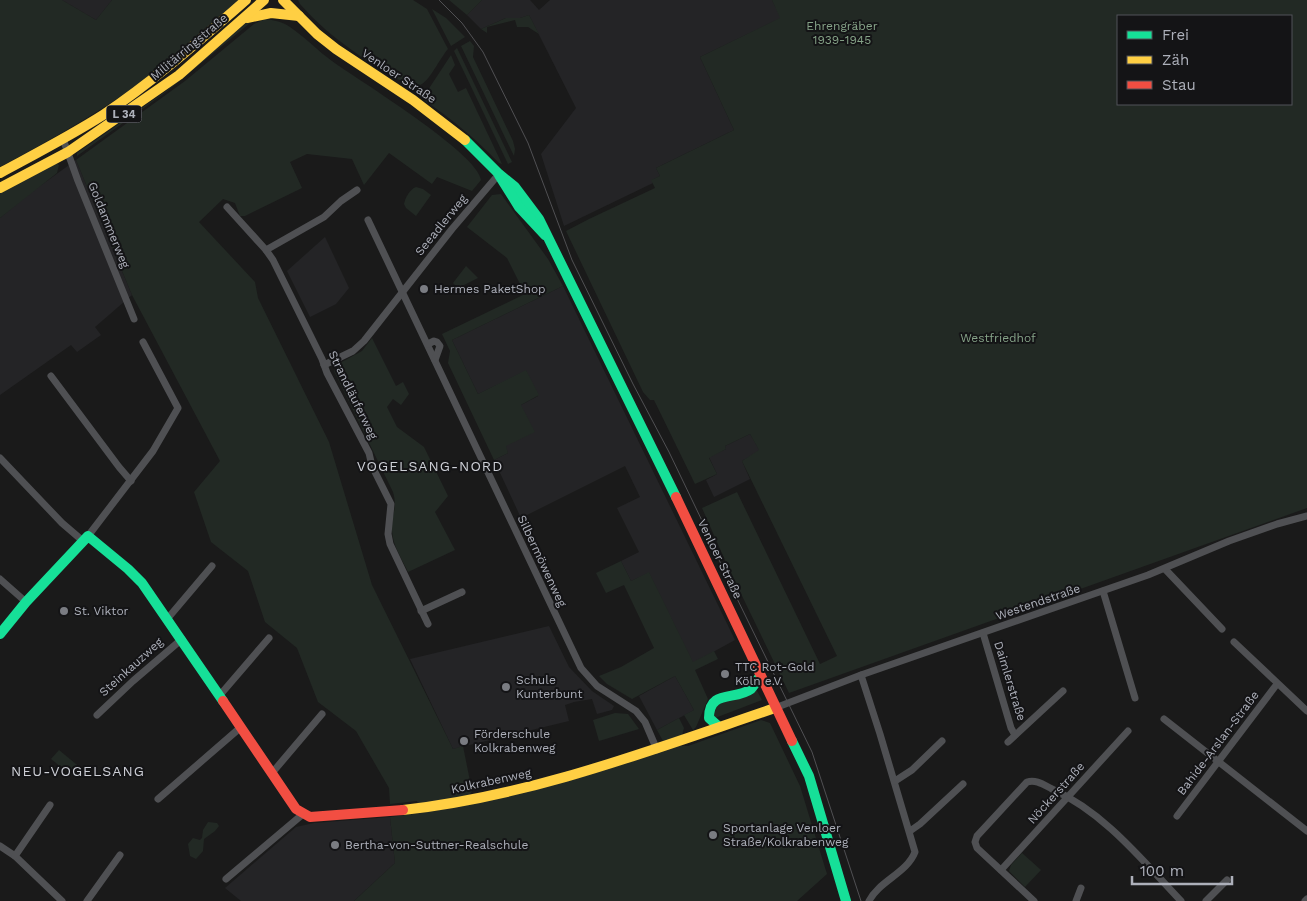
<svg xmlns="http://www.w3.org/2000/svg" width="1307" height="901" viewBox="0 0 1307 901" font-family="'Work Sans',sans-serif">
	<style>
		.built { fill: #242426 }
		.green { fill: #222924; fill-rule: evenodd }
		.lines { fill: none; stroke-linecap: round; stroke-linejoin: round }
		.street { stroke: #4f5053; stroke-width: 7 }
		.fast { stroke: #16e098; stroke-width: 10 }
		.slow { stroke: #ffcf43; stroke-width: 10 }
		.jam { stroke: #f24e42; stroke-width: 10 }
		.tram { stroke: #505053; stroke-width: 1 }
		.poi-dot { fill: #7a7c82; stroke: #141416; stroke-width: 2 }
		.labels { text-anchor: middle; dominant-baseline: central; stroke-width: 4; stroke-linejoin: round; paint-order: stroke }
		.shield { fill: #141416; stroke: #7f8189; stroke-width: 1 }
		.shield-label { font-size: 11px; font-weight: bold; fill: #adb0ba }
		.park-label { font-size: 12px; fill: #86a388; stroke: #141416 }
		.street-label { font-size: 12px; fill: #adb0ba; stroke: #141416 }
		.poi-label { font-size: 12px; fill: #adb0ba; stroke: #141416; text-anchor: start }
		.neighbourhood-label { font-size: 14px; letter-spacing: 1px; fill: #cdcfd6; stroke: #141416 }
	</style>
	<rect width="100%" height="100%" fill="#1a1a1a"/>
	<g class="built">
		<polygon points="62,0 112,0 96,20"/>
		<polygon points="482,0 530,0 539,10 550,0 772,0 781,18 700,57 734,130 656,168 660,176 652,180 653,183 564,226 541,154 576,108 529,15 520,18 506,18 481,29 467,15"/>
		<polygon points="76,160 132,295 95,327 101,335 77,352 71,345 0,395 0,218 29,194"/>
		<polygon points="325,237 349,288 336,304 310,317 287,271"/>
		<polygon points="563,286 735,640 693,663 649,573 631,581 621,561 639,552 617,508 640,497 625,466 521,518 494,460 508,453 505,446 521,405 538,396 526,371 478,394 452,340"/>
		<polygon points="750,434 760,451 742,461 750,479 714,497 706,480 717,474 709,457 726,449 725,446"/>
		<polygon points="549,626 569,667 592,691 614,706 612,710 597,714 592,699 574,702 565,705 569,721 453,749 410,659"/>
		<polygon points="675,676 694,710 657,730 639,696"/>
		<polygon points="390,817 395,863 354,901 241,901 225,888 296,827 314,823"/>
	</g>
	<g class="green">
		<path d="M0,0H62L96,20L112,0H240C206,29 173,59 137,85C93,116 47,142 0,167Z"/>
		<path d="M298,0H413L427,9L448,49C440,58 429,82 420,85C405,91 338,41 325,29C316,21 308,13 300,4Z"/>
		<polygon points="449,0 482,0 467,15"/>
		<path d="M772,0H1307V508L789,693L728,567L702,508L737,492L820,664L837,656L742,461L759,450L750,434L725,446L726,449L709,458L717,474L695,484L654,400H650L643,392L566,231L589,219L655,188L651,180L660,176L656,168L734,130L700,57L780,18ZM1118,16H1291V104H1118Z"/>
		<polygon points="432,9 446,18 465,37 451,46"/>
		<polygon points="529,15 539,34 528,27 517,27 515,20 487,27 487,33 481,29 506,18 520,18"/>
		<path d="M265,19C274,20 283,22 290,27C305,37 318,51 332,61C358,80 478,153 481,180L472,191L437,177L432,184L389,153L364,185L352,159L307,154L290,162L302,188L245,216H240L235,203L223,199L199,222L255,282L258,298L329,442L372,585L453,749L463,746L472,791L469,796L418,804L417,801L390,804L389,788L356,731L318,702L297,648L265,622L248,571L211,542L194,492L220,461L132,295L76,160L185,81L254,24Z"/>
		<polygon points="246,23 250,23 166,92 77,156 77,153 166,91"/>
		<polygon points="470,41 474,46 473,57 513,141 515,149 514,156 461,46"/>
		<polygon points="457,48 512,162 508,164 454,51"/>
		<path d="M451,55L455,65L449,74L458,92L466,88L502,164L499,163C476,139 452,119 424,100L428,90Z"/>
		<polygon points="56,163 59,165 57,173 0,218 0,193"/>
		<path d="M416,187L423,189L431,195L416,216L406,208L404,204C405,198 410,189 416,187Z"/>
		<polygon points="501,194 548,259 563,286 452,340 478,394 526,370 539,395 521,405 535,432 506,446 508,453 494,460 448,363 450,351 442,334 525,294 507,258 467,227 492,195"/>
		<polygon points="466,266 478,278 458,288 453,283"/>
		<path d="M372,338L396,386L403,382L409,394L401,405L393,399L387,407L397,427L424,447L448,496L435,512L455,550L408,572C402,559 393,546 392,531C391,516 398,509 393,492L334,371L340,363L362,351Z"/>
		<polygon points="621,561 631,581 649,572 693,662 714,651 718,659 695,670 708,699 696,727 693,730 684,715 694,710 675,676 632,699 607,684 599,676 621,667 654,648 624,585 606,593 596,573"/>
		<polygon points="756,689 762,700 715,718 713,718 713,708 716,704"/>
		<polygon points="615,713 628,714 639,729 599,741 593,720"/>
		<polygon points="679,718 684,728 682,735 663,741 657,730"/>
		<path d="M761,720L770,723L800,786L827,874L797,901H354L395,863L390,817C489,806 585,778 679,746H688Z"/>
		<polygon points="59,750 82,769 75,778 51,759"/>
		<polygon points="208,822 217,823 219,826 215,831 204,839 203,851 196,859 190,856 188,844 193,838 200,840 202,838 203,830"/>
		<polygon points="1022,853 1041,870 1025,887 1009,871 1011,865"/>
	</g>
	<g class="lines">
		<g class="street">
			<polyline points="63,139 78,181 134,319"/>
			<polyline points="227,207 266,250 273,260 322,359 327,373 369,453 372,466 391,504 388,534 390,544 428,624"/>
			<polyline points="368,220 581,668 597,686 636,711 645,722 657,750"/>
			<polyline points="266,250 324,217 341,201 357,190"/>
			<polyline points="428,344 434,341 437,342 440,346 435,360"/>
			<polyline points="324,365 353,351 364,341 452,229 499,174"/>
			<polyline points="51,376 119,467 131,481"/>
			<polyline points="0,458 62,523 83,541"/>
			<polyline points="88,536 153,451 178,408 143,342"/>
			<polyline points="1165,569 1222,629"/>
			<polyline points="0,579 26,602"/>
			<polyline points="1103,591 1135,698"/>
			<polyline points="421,611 462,592"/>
			<polyline points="168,618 212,566"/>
			<polyline points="983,633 1011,728 1015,735"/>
			<polyline points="1234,642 1307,711"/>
			<path d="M861,675L880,734L915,852C907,873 879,881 869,901"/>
			<polyline points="220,695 269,638"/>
			<polyline points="775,708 861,675 1148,575 1229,541 1277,524 1307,516"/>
			<polyline points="97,715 133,681 182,639"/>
			<polyline points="1164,719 1307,831"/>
			<polyline points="1008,742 1063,691"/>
			<polyline points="272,773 322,714"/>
			<polyline points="895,781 912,770 942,741"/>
			<polyline points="158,799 241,727"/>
			<polyline points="1177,816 1277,684"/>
			<polyline points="910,831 920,824 963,784"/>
			<polyline points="0,846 15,856 62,901"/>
			<polyline points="15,856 50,805"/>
			<polyline points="1001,870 1128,731"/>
			<polyline points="226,879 303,814"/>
			<polyline points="87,901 120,855"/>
			<path d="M1034,901L977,848L975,842L977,836L1027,782C1036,779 1044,785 1052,789C1105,813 1142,860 1181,901"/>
			<polyline points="1076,901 1081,888"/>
			<polyline points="1206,901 1227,880"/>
			<polyline points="1305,901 1307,899"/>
		</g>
		<g class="fast">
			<polyline points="465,140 499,174 515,187 539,219 676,497"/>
			<polyline points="499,175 519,207 545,235"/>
			<polyline points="0,634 26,602 88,536 128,569 142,583 223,701"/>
			<path d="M718,726L709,718C709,689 735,701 751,689C754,686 757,680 760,676"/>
			<polyline points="792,741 809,776 846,901"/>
		</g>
		<g class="slow">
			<polyline points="283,0 317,34 336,49 413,100 465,140"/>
			<polyline points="247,18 271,13 299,16"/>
			<path d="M0,173C35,154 70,136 103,115C154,81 200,40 246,0"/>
			<polyline points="0,188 68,152 179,75 264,0"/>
			<path d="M403,810C532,796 654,749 775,708"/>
		</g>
		<g class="jam">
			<polyline points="676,497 792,741"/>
			<polyline points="223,701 296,809 310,817 403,810"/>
		</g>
		<polyline class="tram" points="439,0 462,23 483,52 528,143 572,260 633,384 669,452 706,529 726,576 812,752 861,901"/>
	</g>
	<g class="poi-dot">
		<circle cx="424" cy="289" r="5"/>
		<circle cx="64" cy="611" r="5"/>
		<circle cx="725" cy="674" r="5"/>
		<circle cx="506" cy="687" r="5"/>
		<circle cx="464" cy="741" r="5"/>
		<circle cx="713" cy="835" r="5"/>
		<circle cx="335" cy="845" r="5"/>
	</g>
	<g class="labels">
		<rect class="shield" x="106.5" y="105.5" width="35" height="17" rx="4"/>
		<g class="shield-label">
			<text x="124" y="114">L 34</text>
		</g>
		<g class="park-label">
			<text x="842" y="26">Ehrengräber<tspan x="842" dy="14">1939-1945</tspan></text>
			<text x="998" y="338">Westfriedhof</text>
		</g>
		<g class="street-label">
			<text transform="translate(189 47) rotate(-40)">Militärringstraße</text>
			<text transform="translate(399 76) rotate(34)">Venloer Straße</text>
			<text transform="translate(109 225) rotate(68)">Goldammerweg</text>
			<text transform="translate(441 225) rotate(-51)">Seeadlerweg</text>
			<text transform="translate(353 395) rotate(64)">Strandläuferweg</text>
			<text transform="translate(720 559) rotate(64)">Venloer Straße</text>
			<text transform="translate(542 561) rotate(65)">Silbermöwenweg</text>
			<text transform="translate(1038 602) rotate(-19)">Westendstraße</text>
			<text transform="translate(131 667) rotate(-42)">Steinkauzweg</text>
			<text transform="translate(1010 681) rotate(73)">Daimlerstraße</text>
			<text transform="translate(1218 743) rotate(-53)">Bahide-Arslan-Straße</text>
			<text transform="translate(491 781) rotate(-12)">Kolkrabenweg</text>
			<text transform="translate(1056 793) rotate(-48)">Nöckerstraße</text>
		</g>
		<g class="poi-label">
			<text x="434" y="289">Hermes PaketShop</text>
			<text x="74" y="611">St. Viktor</text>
			<text x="735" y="667">TTC Rot-Gold<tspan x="735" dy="14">Köln e.V.</tspan></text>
			<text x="516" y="680">Schule<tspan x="516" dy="14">Kunterbunt</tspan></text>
			<text x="474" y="734">Förderschule<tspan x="474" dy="14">Kolkrabenweg</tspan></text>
			<text x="723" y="828">Sportanlage Venloer<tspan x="723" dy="14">Straße/Kolkrabenweg</tspan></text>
			<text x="345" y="845">Bertha-von-Suttner-Realschule</text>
		</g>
		<g class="neighbourhood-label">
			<text x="430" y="466">VOGELSANG-NORD</text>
			<text x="78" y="771">NEU-VOGELSANG</text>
		</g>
	</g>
	<rect x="1117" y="15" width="175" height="90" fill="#141416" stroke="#515258"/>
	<rect x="1127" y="31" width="25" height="8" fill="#16e098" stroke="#515258"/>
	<text x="1162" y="40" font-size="15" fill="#adb0ba">Frei</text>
	<rect x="1127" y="56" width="25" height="8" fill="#ffcf43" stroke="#515258"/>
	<text x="1162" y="65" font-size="15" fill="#adb0ba">Zäh</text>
	<rect x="1127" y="81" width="25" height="8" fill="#f24e42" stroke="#515258"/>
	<text x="1162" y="90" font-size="15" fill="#adb0ba">Stau</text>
	<path d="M1132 876v8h100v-8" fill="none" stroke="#adb0ba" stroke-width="2.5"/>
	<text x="1140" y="876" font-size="15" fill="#adb0ba" stroke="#141416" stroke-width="4" paint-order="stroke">100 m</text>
</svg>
